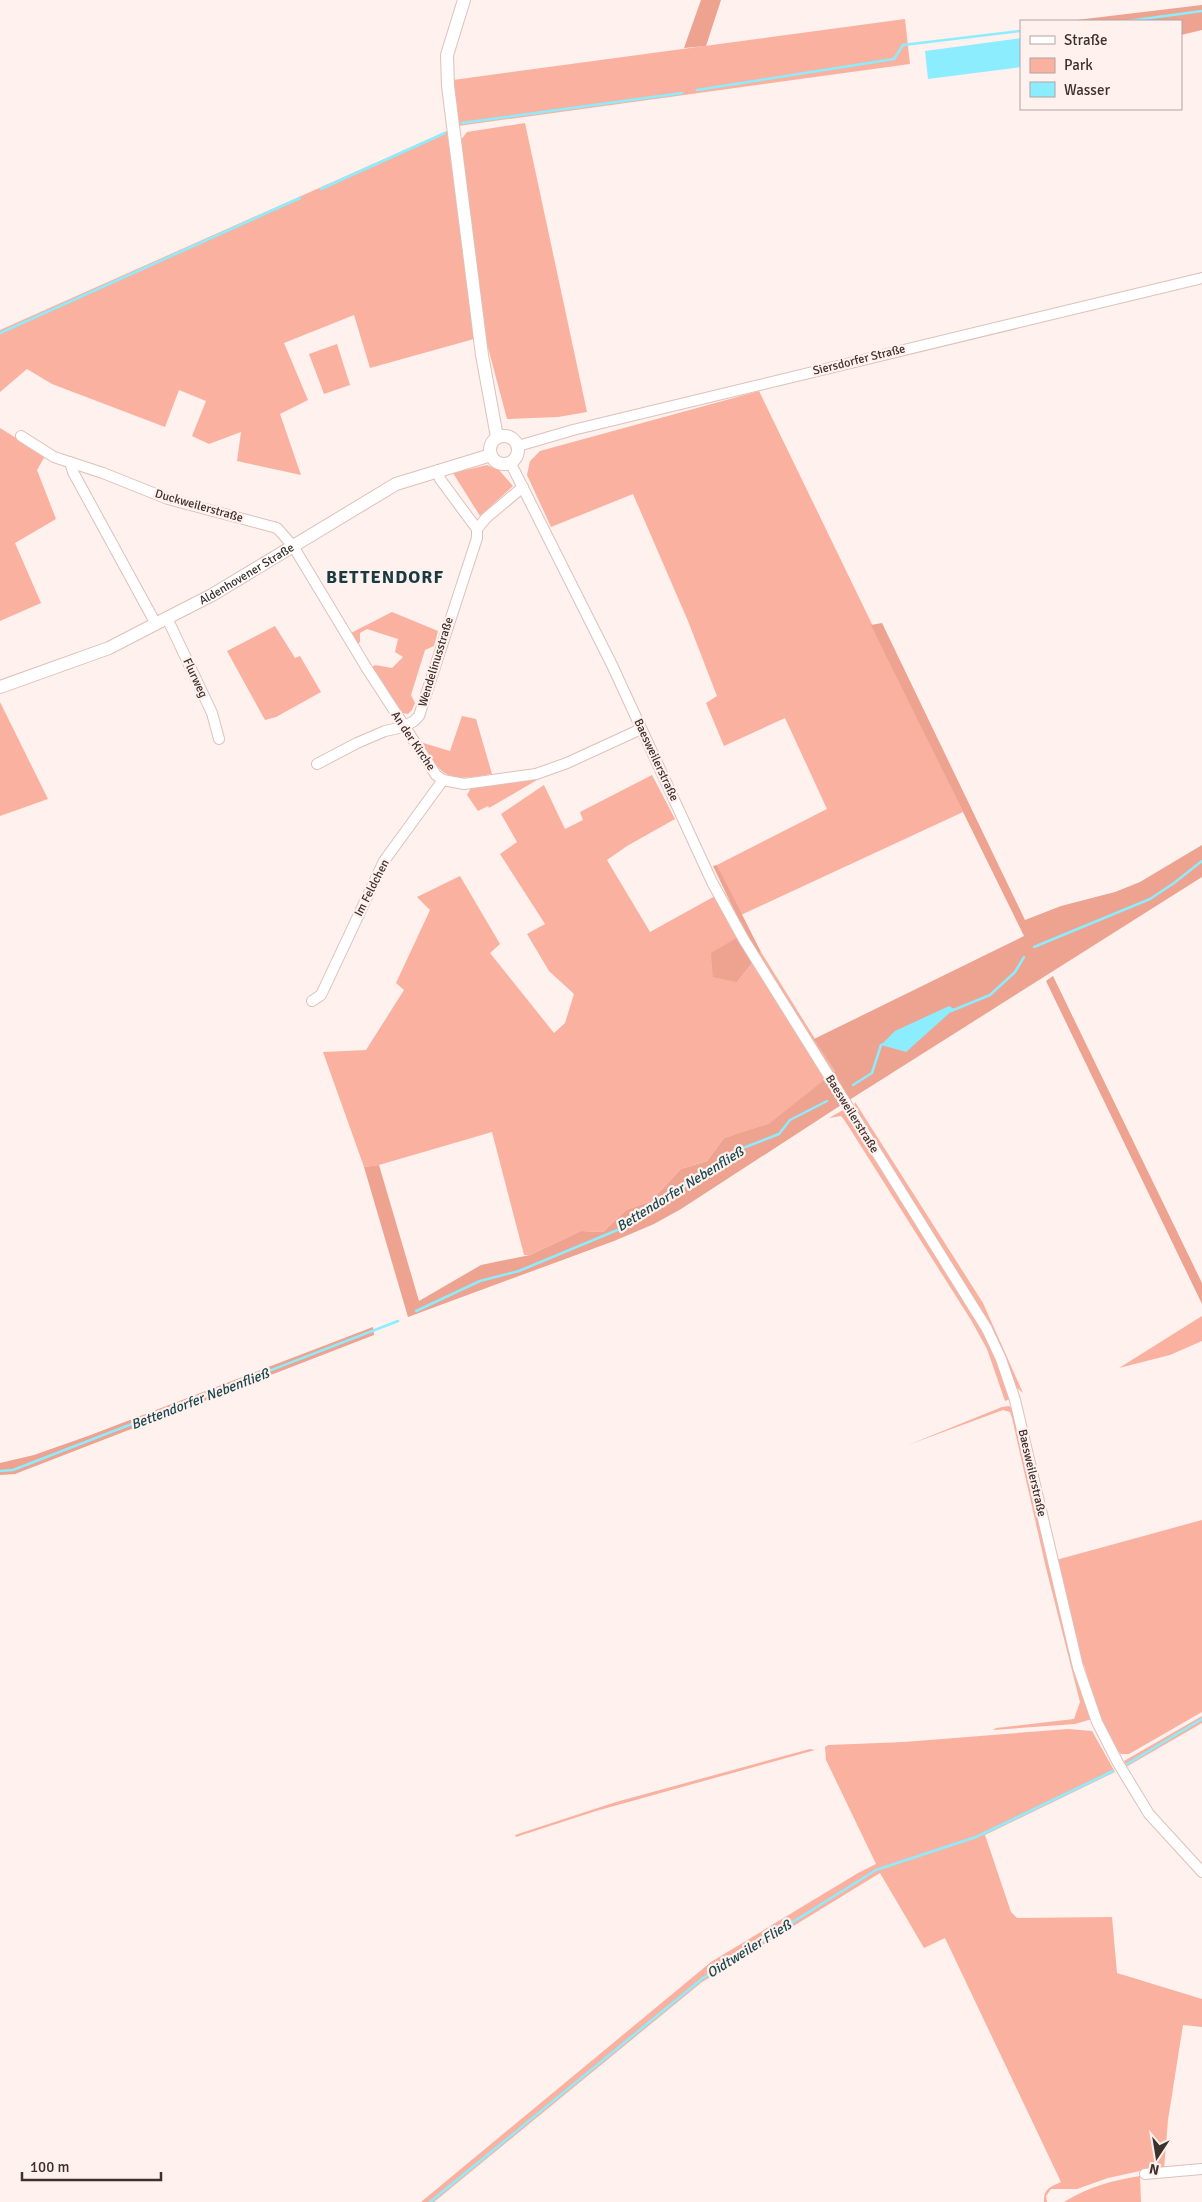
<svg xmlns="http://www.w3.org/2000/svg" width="1202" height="2202" viewBox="0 0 1202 2202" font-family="Signika,sans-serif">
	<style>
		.green { fill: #fab1a0 }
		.forest { fill: #eea290 }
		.water { fill: #8cedfe }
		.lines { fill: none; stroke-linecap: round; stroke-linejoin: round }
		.stream { stroke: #8cedfe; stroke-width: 2.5 }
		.minor-casing { stroke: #dfc0b9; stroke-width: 12 }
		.major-casing { stroke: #dfc0b9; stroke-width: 14 }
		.minor { stroke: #fff; stroke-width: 10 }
		.major { stroke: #fff; stroke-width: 12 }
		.labels { text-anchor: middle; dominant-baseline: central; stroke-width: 4.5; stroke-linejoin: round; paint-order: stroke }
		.street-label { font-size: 12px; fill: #3d312e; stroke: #fef1ee }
		.water-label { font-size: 14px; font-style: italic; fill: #1b484f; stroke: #fef1ee }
		.district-label { font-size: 18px; font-weight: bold; letter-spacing: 1px; fill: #193b40; stroke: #fef1ee }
	</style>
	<rect width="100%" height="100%" fill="#fef1ee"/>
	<g class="green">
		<polygon points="905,19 910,64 458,126 453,80"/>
		<polygon points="525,123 587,412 558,417 507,419 486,340 460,141 467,132"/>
		<polygon points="447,131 474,339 370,368 354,315 284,343 308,400 280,414 301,475 237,461 241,432 209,444 192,436 206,401 179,390 165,427 52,384 27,369 0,392 0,330"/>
		<polygon points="337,344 350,385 324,394 309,354"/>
		<polygon points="759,391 963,812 741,915 717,865 827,809 785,718 724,746 706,703 717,696 688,621 633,494 551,527 527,475 530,461 540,451"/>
		<polygon points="0,428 45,456 37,470 56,519 15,543 41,603 0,621"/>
		<polygon points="487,465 499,470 513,486 480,516 453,473"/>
		<polygon points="392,612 438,631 434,646 425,650 411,695 415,703 412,710 408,714 402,713 370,668 375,665 392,668 403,657 395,652 398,639 367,629 360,633 360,642 358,644 351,633"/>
		<polygon points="275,626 295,658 300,656 321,692 276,717 265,720 227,651"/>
		<polygon points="0,702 48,799 0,816"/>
		<path d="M462,716L476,719L492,774C447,782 444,779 420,742L450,751Z"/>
		<polygon points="652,775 675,819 627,846 607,860 650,932 724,891 745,933 737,982 761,952 835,1071 769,1125 724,1138 707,1161 681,1169 651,1201 626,1210 603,1232 581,1231 530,1255 524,1255 492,1132 379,1165 364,1167 323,1052 366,1050 404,990 396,983 430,910 417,897 460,876 500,944 490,953 554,1033 565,1023 574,994 549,971 527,934 545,924 500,854 517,842 501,814 544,785 565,829 583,820 580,812"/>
		<polygon points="533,778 537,780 489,808 488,806 478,811 467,795 471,788"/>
		<polygon points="855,1102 983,1303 1023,1393 1016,1387 985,1317 854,1107"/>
		<polygon points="843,1110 972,1314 991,1347 1010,1399 1005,1401 987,1349 971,1320 845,1121 841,1116 829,1118"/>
		<polygon points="1202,1316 1202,1341 1170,1355 1119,1368"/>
		<polygon points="1009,1406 1012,1408 1044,1547 1092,1719 1075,1724 993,1730 996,1728 1074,1719 1080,1702 1046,1568 1012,1418 1010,1412 1003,1410 908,1445 1002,1407"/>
		<path d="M1202,1520V1712L1129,1754H1121C1106,1741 1090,1685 1084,1665L1081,1663L1056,1560Z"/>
		<polygon points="1202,1716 1202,1723 1126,1767 1124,1761"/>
		<path d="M1068,1729L1092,1731L1115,1772L985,1835L1011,1912L1017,1918L1112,1917L1117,1973L1202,1999V2027L1183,2025L1168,2120L1164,2169L1140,2171L1108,2178L1077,2189H1051L1046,2196L1047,2202H1044C1043,2189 1050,2187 1061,2182L945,1938L924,1948L880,1873L702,1982L434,2202H421L711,1962L858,1873L876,1864L826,1760L825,1747L828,1745L904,1742Z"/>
		<polygon points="810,1749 815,1750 596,1811 516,1837 515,1835 616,1802"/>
		<path d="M1140,2176L1141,2202H1064C1088,2187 1113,2180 1140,2176Z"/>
	</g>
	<g class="forest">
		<polygon points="701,0 721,0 706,46 684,48"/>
		<polygon points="1202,5 1202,30 1181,35 1181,21 1068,21"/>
		<polygon points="882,623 1025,920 1061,906 1115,892 1140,882 1202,845 1202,877 835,1109 681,1209 654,1224 614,1241 408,1317 364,1167 379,1165 419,1301 481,1265 530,1255 581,1231 603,1232 626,1210 651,1201 681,1169 707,1161 724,1138 769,1124 835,1071 814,1039 1024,936 871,625"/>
		<polygon points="717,865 761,952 737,982 713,977 711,953 745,933 713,866"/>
		<polygon points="1053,976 1202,1283 1202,1304 1046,981"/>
		<polygon points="373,1327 374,1335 15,1474 0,1475 0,1463 34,1455 88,1436"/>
	</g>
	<g class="water">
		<polygon points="1021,38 1021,67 928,79 925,51"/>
		<polygon points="949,1006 954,1009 906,1052 881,1045 895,1031"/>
	</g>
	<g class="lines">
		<g class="stream">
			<polyline points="1128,21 1202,11"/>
			<polyline points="697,90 894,59 903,45 1021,31"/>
			<polyline points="462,123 682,93"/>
			<polyline points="321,189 445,133"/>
			<polyline points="0,333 300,198"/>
			<polyline points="1034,947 1150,899 1174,883 1202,861"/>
			<polyline points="951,1011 990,995 1015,972 1024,957"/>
			<polyline points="853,1085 872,1073 881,1045 883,1044"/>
			<polyline points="416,1311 480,1281 519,1271 627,1226 738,1150 779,1134 790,1120 827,1101"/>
			<polyline points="0,1471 13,1470 398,1321"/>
			<polyline points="1127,1764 1202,1719"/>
			<polyline points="430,2202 703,1978 876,1870 976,1837 1113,1771"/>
		</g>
		<g class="minor-casing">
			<g id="minor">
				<polyline points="21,436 54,457 103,473 168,499 277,528 293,546 366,667 436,775 443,780 464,784 536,774 567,763 641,729"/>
				<polyline points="518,446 573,430 1202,278"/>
				<polyline points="70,462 73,472 156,624"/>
				<polyline points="510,462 612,665 712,882 744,940 987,1329 1001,1359 1015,1400 1078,1667 1097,1722 1118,1763 1149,1814 1202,1872"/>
				<polyline points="438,470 440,479 477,529"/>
				<polyline points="477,529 486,518 523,487"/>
				<polyline points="167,618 212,713 219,739"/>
				<polyline points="317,764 357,743 385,731 403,727 414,721 419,716 477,538 477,529"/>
				<polyline points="312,1001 321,995 384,861 443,780"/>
				<polyline points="1145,2174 1202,2169"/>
			</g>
		</g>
		<g class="major-casing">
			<g id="major">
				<polyline points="464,0 447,55 448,86 482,355 497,437"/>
				<circle cx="504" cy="450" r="14"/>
				<path id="s1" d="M0,687L109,648L167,618L212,595L396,484L491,455"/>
			</g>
		</g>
		<use href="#minor" class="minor"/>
		<use href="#major" class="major"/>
	</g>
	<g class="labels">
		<g class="street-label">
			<text transform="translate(859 360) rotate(-14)">Siersdorfer Straße</text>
			<text transform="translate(199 506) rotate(16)">Duckweilerstraße</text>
			<text stroke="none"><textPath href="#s1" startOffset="272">Aldenhovener Straße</textPath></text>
			<text transform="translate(436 662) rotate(-73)">Wendelinusstraße</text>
			<text transform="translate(195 678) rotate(65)">Flurweg</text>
			<text transform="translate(413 741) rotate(56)">An der Kirche</text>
			<text transform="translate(656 760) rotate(65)">Baesweilerstraße</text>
			<text transform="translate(372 888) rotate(-63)">Im Feldchen</text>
			<text transform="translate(852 1114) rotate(58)">Baesweilerstraße</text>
			<text transform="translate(1032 1473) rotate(77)">Baesweilerstraße</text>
		</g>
		<g class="water-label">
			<text transform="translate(680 1189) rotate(-32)">Bettendorfer Nebenfließ</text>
			<text transform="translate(200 1399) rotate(-21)">Bettendorfer Nebenfließ</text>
			<text transform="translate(749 1949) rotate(-32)">Oidtweiler Fließ</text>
		</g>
		<g class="district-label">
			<text x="385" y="577">BETTENDORF</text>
		</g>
	</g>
	<rect x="1020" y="20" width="162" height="90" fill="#fef1ee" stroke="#b1a4a1"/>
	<rect x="1030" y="36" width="25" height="8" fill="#ffffff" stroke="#b1a4a1"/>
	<text x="1064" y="45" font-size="15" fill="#3d312e">Straße</text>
	<rect x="1030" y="58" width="25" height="15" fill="#fab1a0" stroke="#b1a4a1"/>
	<text x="1064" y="70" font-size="15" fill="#3d312e">Park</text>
	<rect x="1030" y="82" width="25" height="15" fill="#8cedfe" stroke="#b1a4a1"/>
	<text x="1064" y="95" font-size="15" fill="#3d312e">Wasser</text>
	<g transform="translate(1157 2157) rotate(192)" stroke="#fef1ee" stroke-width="4" paint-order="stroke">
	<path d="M0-4L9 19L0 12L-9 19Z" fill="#3d312e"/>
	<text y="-8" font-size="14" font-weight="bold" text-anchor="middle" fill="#3d312e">N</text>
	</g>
	<path d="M22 2172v8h139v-8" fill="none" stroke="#3d312e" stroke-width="2.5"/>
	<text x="30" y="2172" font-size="15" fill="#3d312e" stroke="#fef1ee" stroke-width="4" paint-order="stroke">100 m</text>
</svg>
